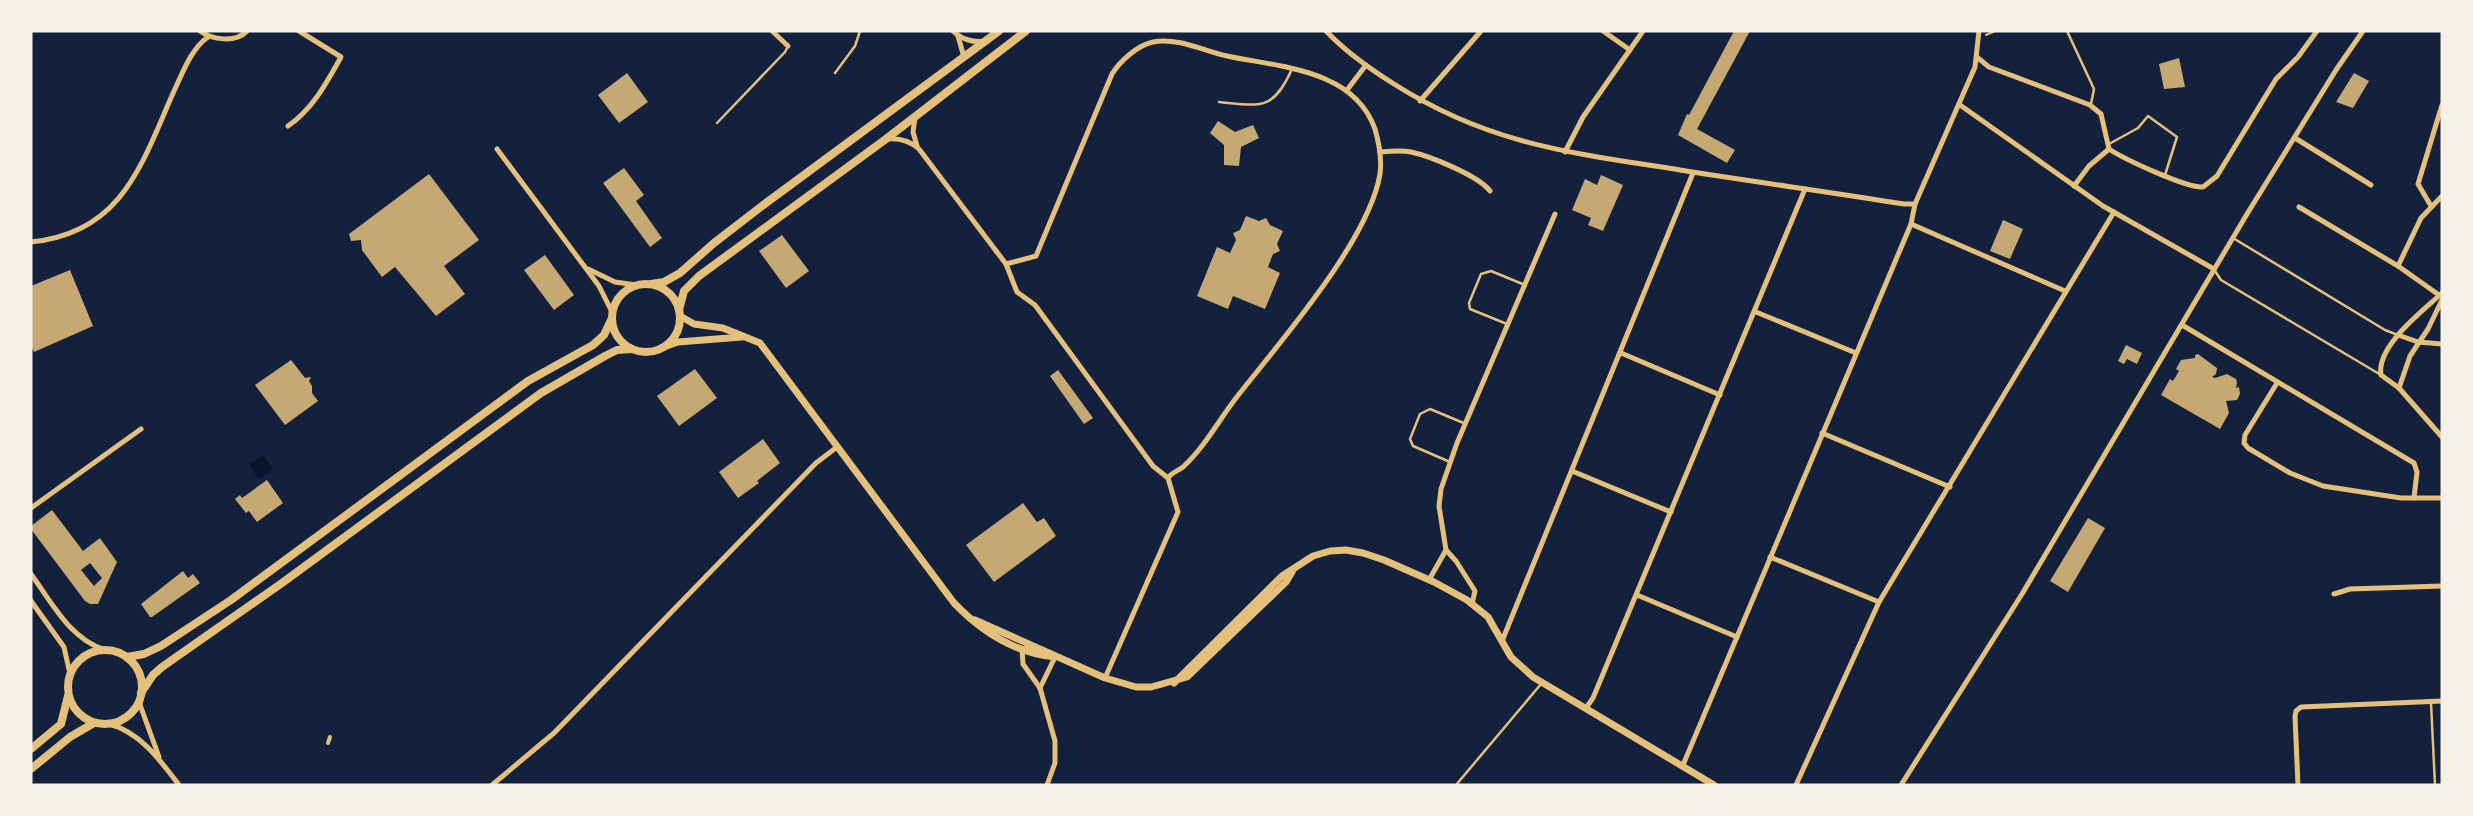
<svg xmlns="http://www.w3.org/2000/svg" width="2473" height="816" viewBox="0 0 2473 816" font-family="Ubuntu,sans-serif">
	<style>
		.water { fill: #0b132b }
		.building { fill: #c6a872; fill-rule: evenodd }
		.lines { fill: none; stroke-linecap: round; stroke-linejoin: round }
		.path { stroke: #e5c07b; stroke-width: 2 }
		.service { stroke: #e5c07b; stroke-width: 2.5 }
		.pedestrian { stroke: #e5c07b; stroke-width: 4 }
		.minor { stroke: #e5c07b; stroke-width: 5 }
		.tertiary { stroke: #e5c07b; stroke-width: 7 }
		.secondary { stroke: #e5c07b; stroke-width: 8 }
	</style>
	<rect width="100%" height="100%" fill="#14213d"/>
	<polygon class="water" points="263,455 273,469 259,479 249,465"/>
	<g class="building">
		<polygon points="1734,31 1750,31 1697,129 1735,150 1727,163 1678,135 1687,114 1689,115"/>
		<polygon points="2179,58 2185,87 2164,89 2159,64"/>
		<polygon points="627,73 648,102 619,123 598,95"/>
		<polygon points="2354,73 2369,81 2353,108 2336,102"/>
		<polygon points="1218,121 1235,132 1253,125 1259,138 1241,147 1239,166 1224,165 1224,145 1210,133"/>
		<polygon points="624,168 644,195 636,201 662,238 650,247 603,183"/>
		<polygon points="429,174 479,240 444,266 465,294 436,316 395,267 382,277 362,250 361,240 351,241 349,234"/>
		<polygon points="1601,175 1623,185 1603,231 1588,225 1591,218 1572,210 1585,179 1597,185"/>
		<polygon points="1246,216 1259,221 1266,218 1270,225 1283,231 1277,244 1280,251 1273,254 1268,267 1280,273 1265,309 1233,296 1228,309 1197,296 1217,247 1230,253 1236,240 1233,233 1240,230"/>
		<polygon points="2003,220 2023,229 2010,259 1990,251"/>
		<polygon points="782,235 809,271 786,288 759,251"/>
		<polygon points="545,255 574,295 554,310 524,270"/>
		<polygon points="70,270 93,326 34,352 31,346 31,286"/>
		<polygon points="2126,345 2142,353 2137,364 2127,359 2124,364 2118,361"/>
		<polygon points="2198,354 2217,368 2216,374 2212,377 2215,378 2227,374 2236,379 2237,383 2236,388 2239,387 2240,394 2237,400 2226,401 2229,413 2220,429 2161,395 2170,379 2173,381 2179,371 2176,369 2181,360 2195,358 2195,355"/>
		<polygon points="291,360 305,378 311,377 309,381 312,386 312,393 318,401 285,425 255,385"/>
		<polygon points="695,369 717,398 679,426 657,396"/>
		<polygon points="1058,370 1093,418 1084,424 1050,376"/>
		<polygon points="763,439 780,463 757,481 759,483 738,498 719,472"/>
		<polygon points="267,480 283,503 257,522 249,511 246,513 235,499 240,495 242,498"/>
		<polygon points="1023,503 1037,522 1044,518 1056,536 994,582 966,545"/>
		<path d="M52,510L83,551L100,538L117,562L98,604H90L85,601L31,529V526ZM90,563L102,578L94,586L81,570Z"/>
		<polygon points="2088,518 2105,528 2068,592 2050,581"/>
		<polygon points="183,571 188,578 193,574 200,583 152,617 150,617 141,604"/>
	</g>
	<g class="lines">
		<polyline class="path" points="1986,35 1995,31"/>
		<g class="service">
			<polyline points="2067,31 2094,89 2091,104"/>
			<polyline points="835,73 855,46 860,31"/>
			<path d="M1219,102C1261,106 1273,111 1292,69"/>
			<polyline points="717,123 785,52 788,46"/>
			<polyline points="2109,144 2138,128 2148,116 2177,137 2165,175"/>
			<polyline points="2233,238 2385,330 2398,335"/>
			<polyline points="2215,271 2221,280 2381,375"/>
			<polyline points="1507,324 1470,309 1469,303 1481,274 1491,271 1525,285"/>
			<polyline points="1450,462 1413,446 1410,439 1420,414 1430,409 1466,424"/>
			<polyline points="2431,703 2435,785"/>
			<polyline points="1456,785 1541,684"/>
		</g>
		<polyline class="pedestrian" points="328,743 330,737"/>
		<g class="minor">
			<path d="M200,31C212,40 236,43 247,31"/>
			<polyline points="772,31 788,46"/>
			<path d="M953,31C961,39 973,43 985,41"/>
			<path d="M1326,31C1346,52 1370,69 1394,84C1490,145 1572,153 1680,170C1755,182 1830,192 1904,204H1915"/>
			<polyline points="1603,31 1630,50"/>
			<polyline points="958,36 964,57"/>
			<path d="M1978,58L1989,67L2090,105L2101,114L2109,149C2124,159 2186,188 2203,187L2217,176L2276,79L2298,57L2317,31"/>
			<polyline points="1347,90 1366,65"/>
			<polyline points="1420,101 1481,31"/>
			<polyline points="1960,105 2103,206 2214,269"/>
			<polyline points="915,118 913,132 917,146"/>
			<path d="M288,126C313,109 327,82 341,57L299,31"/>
			<polyline points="2295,138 2371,185"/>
			<path d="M888,139C900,138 910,141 919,149L1006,264L1017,292L1035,305L1153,466L1168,478"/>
			<polyline points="497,149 599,286 612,312"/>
			<path d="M1380,152C1390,151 1402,150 1411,152C1430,156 1479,176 1490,191"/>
			<polyline points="1565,152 1583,117 1643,31"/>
			<polyline points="2074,186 2089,166 2109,149"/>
			<polyline points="2431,206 2418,184 2442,105"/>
			<polyline points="2299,207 2398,266 2439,295"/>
			<polyline points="1911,224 2065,291"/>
			<path d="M31,242C123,233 142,163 174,91C183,72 191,49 208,37"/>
			<path d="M1006,264L1036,256L1112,74C1120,61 1138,45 1153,42C1177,37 1204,51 1227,56C1279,67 1354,69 1375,129C1379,143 1382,159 1380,174C1369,241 1279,343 1236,398C1219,420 1204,448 1183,467C1178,471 1172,472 1168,478L1178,512L1105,678"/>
			<polyline points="2398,266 2421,218 2442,196"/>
			<polyline points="588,269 615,282 636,285"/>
			<path d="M2442,293C2423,311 2376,346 2381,375L2399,388L2442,437"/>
			<polyline points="1756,312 1856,353"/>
			<polyline points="2182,325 2414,463 2417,472 2414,498"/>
			<polyline points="2398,335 2418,342 2442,344"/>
			<polyline points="1621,353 1720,395"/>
			<polyline points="2277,383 2245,435 2244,443 2248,448 2290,473 2323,486 2401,498 2442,498"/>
			<polyline points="2399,388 2410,356 2428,329 2442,300"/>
			<polyline points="1822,433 1950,487"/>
			<polyline points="1572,471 1671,512"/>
			<polyline points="31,508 141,429"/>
			<polyline points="1446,550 1456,561 1475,591 1472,604"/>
			<polyline points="1770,557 1879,602"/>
			<path d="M31,574C52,603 70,639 105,650"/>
			<polyline points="1429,580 1446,550 1439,506 1441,489 1457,443 1555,214"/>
			<polyline points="2334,594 2350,589 2442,586"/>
			<polyline points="1637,595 1737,637"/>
			<polyline points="31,601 64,647 70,674"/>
			<polyline points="1502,641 1693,173"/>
			<polyline points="1034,646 1022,649 1023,664 1040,688 1055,741 1055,763 1047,785"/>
			<polyline points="1040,688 1055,657"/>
			<polyline points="139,702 159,757"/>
			<polyline points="1586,708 1593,698 1805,189"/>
			<path d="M109,724C140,732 160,760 179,785"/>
			<polyline points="1683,765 1911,224 1915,204 1975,67 1979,31"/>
			<polyline points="492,785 554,733 816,463 837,447"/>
			<polyline points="1796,785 1879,602 2114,212"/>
			<polyline points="1901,785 2022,594 2247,214 2336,70 2363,31"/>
			<polyline points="2298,785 2295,716 2296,711 2301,707 2442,701"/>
		</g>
		<g class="tertiary">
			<path d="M680,316L694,324L723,328L760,343L954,603C981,631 1015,653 1055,657"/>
			<polyline points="661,348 678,342 742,337"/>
			<polyline points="975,620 1105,678 1136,687 1151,687 1187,677 1286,582 1292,572"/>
			<polyline points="1174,683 1282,576 1313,556 1330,551 1346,550 1363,553 1384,560 1434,582 1467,600 1488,617 1511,657 1533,677 1714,785"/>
		</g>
		<g class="secondary">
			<polyline points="651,284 664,282 680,273 714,243 766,203 999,31"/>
			<circle cx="646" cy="318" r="34"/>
			<polyline points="679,310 684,291 699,276 886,139 1026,31"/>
			<circle cx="105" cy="687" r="37"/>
			<polyline points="127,657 144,654 161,646 231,600 528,381 593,345 604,335 612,318"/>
			<polyline points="141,693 153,675 162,667 282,583 541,393 605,356 617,350 632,349"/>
			<polyline points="31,749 61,724 68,696"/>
			<polyline points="31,769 70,737 94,723"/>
		</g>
	</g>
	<rect width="2473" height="816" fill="none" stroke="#f6f1e7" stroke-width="65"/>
</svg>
